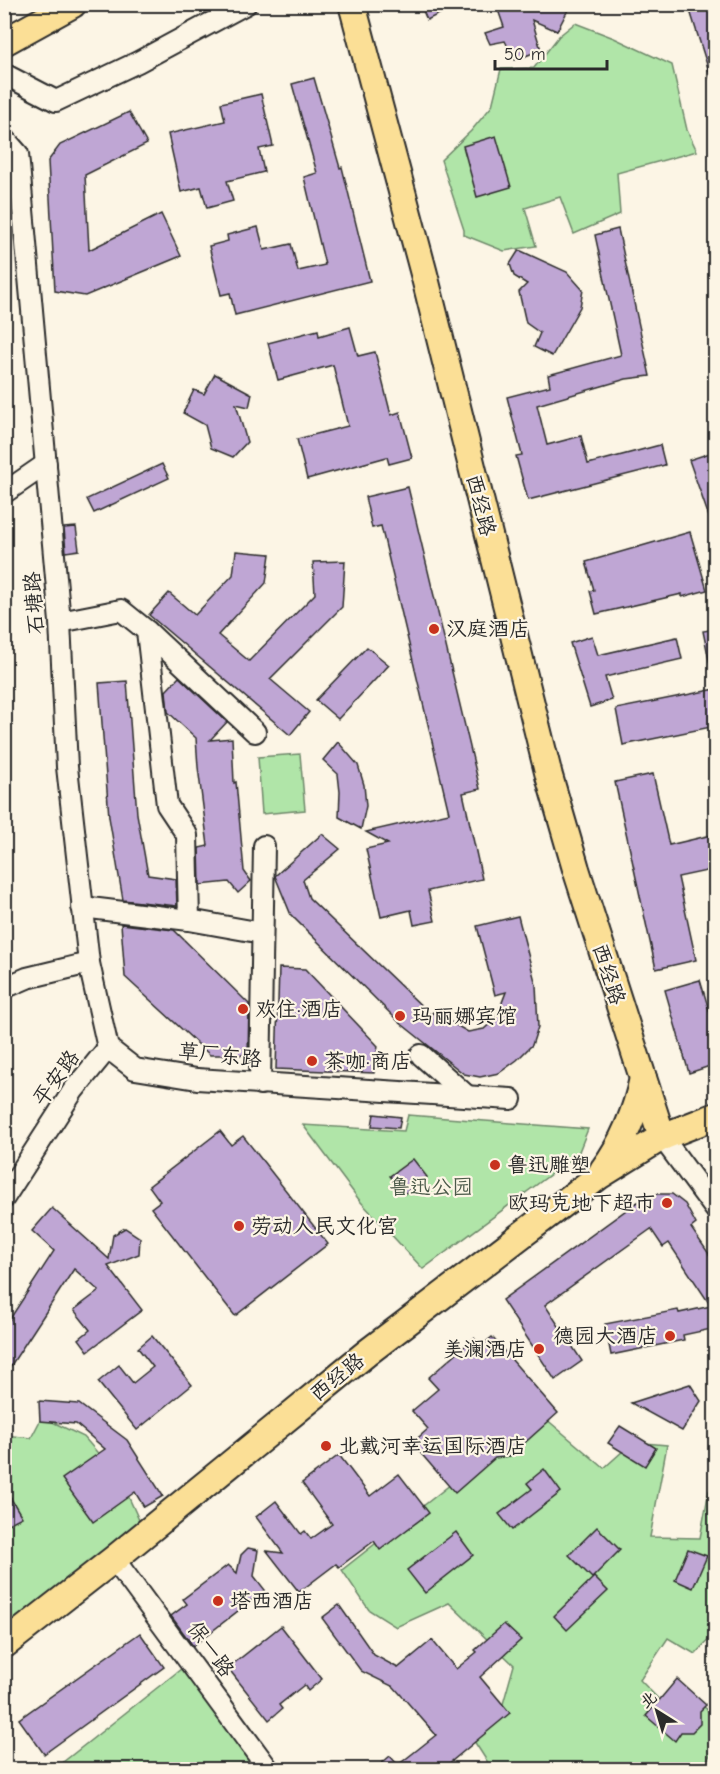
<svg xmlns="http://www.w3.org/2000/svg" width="720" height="1774" viewBox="0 0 720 1774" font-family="'Comic Neue','LXGW WenKai TC',sans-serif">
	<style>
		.green { fill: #b0e5a8; stroke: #6e886a; stroke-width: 1.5 }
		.building { fill: #bfa6d4; stroke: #2b2b2b; stroke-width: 1.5 }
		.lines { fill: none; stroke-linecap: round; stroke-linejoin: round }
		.minor-casing { stroke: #2b2b2b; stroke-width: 24 }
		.major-casing { stroke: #2b2b2b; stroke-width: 30 }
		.minor { stroke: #fcf5e5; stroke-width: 20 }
		.major { stroke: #fbdf96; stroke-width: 26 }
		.poi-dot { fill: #c8321e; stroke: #fcf5e5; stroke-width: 2 }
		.labels { text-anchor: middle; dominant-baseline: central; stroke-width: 4.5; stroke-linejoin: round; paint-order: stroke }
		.street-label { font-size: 21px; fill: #2b2b2b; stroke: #fcf5e5 }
		.poi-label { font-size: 21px; fill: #2b2b2b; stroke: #fcf5e5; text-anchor: start }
		.park-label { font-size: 21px; fill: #4c5a4a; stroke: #fcf5e5 }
	</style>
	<rect width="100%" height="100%" fill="#fcf5e5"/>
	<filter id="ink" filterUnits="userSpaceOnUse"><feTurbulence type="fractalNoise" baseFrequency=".0167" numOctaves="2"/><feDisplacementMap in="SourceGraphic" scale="12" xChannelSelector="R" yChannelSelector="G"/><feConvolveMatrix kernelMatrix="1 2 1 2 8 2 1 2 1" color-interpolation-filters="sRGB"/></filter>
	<g filter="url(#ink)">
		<g class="green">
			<polygon points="575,23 614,38 672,65 687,130 697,151 617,173 620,214 574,234 560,197 525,208 536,246 504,251 464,235 464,230 441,160 471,131 492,106 501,69 534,68 559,36"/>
			<polygon points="300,754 305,810 262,814 258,757"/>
			<polygon points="408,1115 588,1129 578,1154 423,1269 360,1201 303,1125 404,1131"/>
			<polygon points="42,1417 84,1437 121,1480 143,1529 5,1639 5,1435 31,1438"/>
			<polygon points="545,1418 604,1468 633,1442 667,1445 650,1537 700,1538 709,1491 715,1496 715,1633 695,1654 668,1638 640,1680 670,1711 701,1704 715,1717 715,1744 707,1761 709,1769 492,1769 474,1741 503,1704 514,1665 449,1603 396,1627 369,1610 342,1570 484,1458"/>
			<polygon points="181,1669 209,1704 254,1769 53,1770"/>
		</g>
		<g class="building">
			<polygon points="420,4 459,4 427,20"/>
			<polygon points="496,4 571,4 557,31 532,20 541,50 515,60 505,41 490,44 485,33 504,27"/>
			<polygon points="688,4 716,4 716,83 713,84"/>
			<polygon points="314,78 340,168 342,167 370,281 235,315 230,293 221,295 209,246 228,241 227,235 258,227 264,250 291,244 298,271 325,265 304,177 317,173 292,84"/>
			<polygon points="261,94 273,146 259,149 264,172 227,181 233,201 207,208 201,187 181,192 168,134 225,121 221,103"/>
			<polygon points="129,112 147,144 85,175 89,250 161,214 181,256 85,296 55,291 48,161 60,145"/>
			<polygon points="496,136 511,187 477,197 463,146"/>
			<polygon points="618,229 650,376 626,379 537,405 547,445 581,436 588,464 660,445 665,465 528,500 516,456 522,455 507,397 550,386 548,375 621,355 595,235"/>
			<polygon points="519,250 567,272 583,290 580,307 552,356 534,347 540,333 526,323 519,292 527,284 514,276 510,264"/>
			<polygon points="350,327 358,356 375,352 391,415 400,412 412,458 389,464 387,457 307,479 297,439 348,426 333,365 278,380 268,343 318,330 319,336"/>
			<polygon points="215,374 252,394 249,407 236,404 247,442 233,457 211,448 205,425 183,413 194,390 204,394"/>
			<polygon points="716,451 716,531 714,531 689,460"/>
			<polygon points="162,464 169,478 94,513 87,499"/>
			<polygon points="408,487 480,789 463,793 482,879 428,891 435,921 414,925 411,910 381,917 366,849 388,844 366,832 449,813 381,526 372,528 365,497"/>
			<polygon points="76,527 79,550 66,552 64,528"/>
			<polygon points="690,532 707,590 682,597 682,594 596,614 590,591 594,590 586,562"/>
			<polygon points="236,551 270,554 266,583 218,635 249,661 315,594 313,562 345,561 342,607 270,679 309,712 290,735 149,615 169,593 195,615 233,575"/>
			<polygon points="716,629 716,664 710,665 703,631"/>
			<polygon points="592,636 598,655 677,637 682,659 605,677 612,700 590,707 570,643"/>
			<polygon points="367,647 389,665 338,719 316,700"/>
			<polygon points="179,677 227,722 210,740 232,738 234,783 236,782 244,871 251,881 238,893 229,882 200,885 199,848 208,846 198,767 196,738 168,712 166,691"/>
			<polygon points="127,681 137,814 148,875 176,879 177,906 123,900 109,817 99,683"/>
			<polygon points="716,689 716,726 623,745 616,709"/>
			<polygon points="338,742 358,765 364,785 366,806 361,829 339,817 340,792 338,774 323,760"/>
			<polygon points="653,774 669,845 716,834 716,869 678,877 696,960 656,969 615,782"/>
			<polygon points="322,834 340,849 303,880 309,898 431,1015 433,1012 468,1032 484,1029 496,1018 506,992 495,995 477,926 518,916 536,985 538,1027 532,1045 517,1060 499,1073 480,1077 464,1074 399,1022 291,915 275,876"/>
			<polygon points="121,924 174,930 249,1004 248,1055 210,1055 125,977"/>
			<polygon points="279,968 305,969 378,1046 374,1073 276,1069"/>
			<polygon points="700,980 716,1033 716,1064 689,1073 665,990"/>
			<polygon points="374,1114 401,1117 399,1128 372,1126"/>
			<polygon points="220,1131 231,1145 243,1136 328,1244 235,1316 151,1208 160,1201 149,1186"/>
			<polygon points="413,1159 427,1177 404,1194 390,1176"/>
			<polygon points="657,1194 672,1194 685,1204 696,1224 691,1228 716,1264 716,1328 683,1335 684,1340 611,1355 605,1324 678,1310 679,1313 711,1306 669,1243 663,1247 651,1229 545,1305 582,1361 555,1380 502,1300 636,1203"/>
			<polygon points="52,1208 109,1259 113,1235 125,1228 140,1238 139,1254 108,1266 142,1310 88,1351 79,1339 90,1330 74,1310 99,1291 74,1269 4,1376 4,1328 54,1251 32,1231"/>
			<polygon points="152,1336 192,1385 137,1430 98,1382 119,1365 133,1383 153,1367 138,1348"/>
			<polygon points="492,1337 558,1413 510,1456 495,1458 455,1493 412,1443 428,1429 412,1411 438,1389 428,1378 474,1338 481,1346"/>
			<polygon points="690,1384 701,1401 682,1431 631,1403"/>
			<polygon points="39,1401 79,1404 127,1440 163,1496 144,1507 135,1492 93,1522 62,1479 105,1449 76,1424 40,1421"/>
			<polygon points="620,1426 656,1448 645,1466 608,1443"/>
			<polygon points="339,1455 370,1496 399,1474 429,1513 380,1550 374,1541 339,1567 336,1564 299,1592 267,1551 283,1553 256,1517 276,1501 301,1534 305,1531 311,1539 332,1524 302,1483"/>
			<polygon points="544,1469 561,1492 512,1530 499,1514 532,1489 527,1483"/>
			<polygon points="4,1487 22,1517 4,1526"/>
			<polygon points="597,1527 620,1550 592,1578 569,1555"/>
			<polygon points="456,1532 473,1555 425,1593 407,1570"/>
			<polygon points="248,1548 258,1550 254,1576 265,1590 193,1646 171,1616 187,1604 183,1599 228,1565 237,1573 241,1555"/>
			<polygon points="688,1549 707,1556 693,1588 675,1580"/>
			<polygon points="594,1577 608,1591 567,1630 554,1616"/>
			<polygon points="339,1605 374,1655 398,1668 432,1640 456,1669 477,1652 475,1650 504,1624 521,1640 480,1677 510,1713 441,1770 374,1770 390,1756 398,1765 436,1735 394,1687 361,1671 322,1618"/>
			<polygon points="281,1626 322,1679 308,1691 304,1685 279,1705 282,1709 269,1720 228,1668"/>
			<polygon points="140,1633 164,1667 44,1754 19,1719"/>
			<polygon points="677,1679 706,1705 700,1711 700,1724 692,1732 681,1732 675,1741 646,1716"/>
		</g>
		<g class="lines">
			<g class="minor-casing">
				<g id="minor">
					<polyline points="4,74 56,101 138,62 246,4"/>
					<polyline points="4,138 18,154 60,622 67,767 89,963 108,1048 135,1069 197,1079 511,1099"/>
					<polyline points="4,493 46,464"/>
					<polyline points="60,622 121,610 147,631 255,732"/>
					<polyline points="147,631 167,805 187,835 189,920 262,933"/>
					<polyline points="82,907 189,920"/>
					<polyline points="4,988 27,978 89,963"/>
					<polyline points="421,1055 467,1096"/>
					<polyline points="260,1084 264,846"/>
					<polyline points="662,1137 716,1210"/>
					<polyline points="4,1198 73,1091 108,1048"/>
					<polyline points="114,1559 269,1770"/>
				</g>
			</g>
			<g class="major-casing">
				<g id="major">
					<polyline points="352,4 424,274 549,776 576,869 662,1137"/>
					<polyline points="4,42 73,4"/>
					<path d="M603,1170C623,1143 636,1112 643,1078"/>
					<polyline points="4,1645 114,1559 368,1352 599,1176 662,1137 716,1116"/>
				</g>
			</g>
			<use href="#minor" class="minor"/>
			<use href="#major" class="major"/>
		</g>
	</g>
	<g class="poi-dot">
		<circle cx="434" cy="629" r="6"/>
		<circle cx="243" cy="1009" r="6"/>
		<circle cx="400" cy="1016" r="6"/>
		<circle cx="312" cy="1061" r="6"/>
		<circle cx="495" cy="1165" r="6"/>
		<circle cx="667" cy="1203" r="6"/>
		<circle cx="239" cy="1226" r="6"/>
		<circle cx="670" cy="1336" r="6"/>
		<circle cx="539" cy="1349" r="6"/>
		<circle cx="326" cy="1446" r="6"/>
		<circle cx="218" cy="1601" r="6"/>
	</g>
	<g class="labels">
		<g class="street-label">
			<text transform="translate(481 505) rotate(76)">西经路</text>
			<text transform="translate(34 603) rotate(-94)">石塘路</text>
			<text transform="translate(609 974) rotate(72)">西经路</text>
			<text transform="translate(220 1055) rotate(6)">草厂东路</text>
			<text transform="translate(56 1078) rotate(-54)">平安路</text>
			<text transform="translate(337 1377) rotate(-39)">西经路</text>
			<text transform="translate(211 1649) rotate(54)">保一路</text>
		</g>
		<g class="poi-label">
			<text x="446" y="629">汉庭酒店</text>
			<text x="255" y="1009">欢住·酒店</text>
			<text x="412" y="1016">玛丽娜宾馆</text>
			<text x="324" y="1061">茶咖·商店</text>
			<text x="507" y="1165">鲁迅雕塑</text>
			<text x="655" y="1203" text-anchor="end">欧玛克地下超市</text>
			<text x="251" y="1226">劳动人民文化宫</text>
			<text x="658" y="1336" text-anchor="end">德园大酒店</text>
			<text x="527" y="1349" text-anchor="end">美澜酒店</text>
			<text x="338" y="1446">北戴河幸运国际酒店</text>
			<text x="230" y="1601">塔西酒店</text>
		</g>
		<g class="park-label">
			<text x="431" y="1187">鲁迅公园</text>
		</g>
	</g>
	<rect width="720" height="1774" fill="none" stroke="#fcf5e5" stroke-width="24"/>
	<rect x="12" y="12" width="696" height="1750" fill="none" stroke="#2b2b2b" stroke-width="2" filter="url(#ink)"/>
	<g transform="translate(657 1711) rotate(323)" stroke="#fcf5e5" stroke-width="4.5" paint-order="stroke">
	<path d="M0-4.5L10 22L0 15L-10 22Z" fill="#2b2b2b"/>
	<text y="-9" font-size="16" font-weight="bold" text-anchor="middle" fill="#2b2b2b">北</text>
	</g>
	<path d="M495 60v9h112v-9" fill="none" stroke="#2b2b2b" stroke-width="3"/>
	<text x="504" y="60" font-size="18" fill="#2b2b2b" stroke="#fcf5e5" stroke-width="4.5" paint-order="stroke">50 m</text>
</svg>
